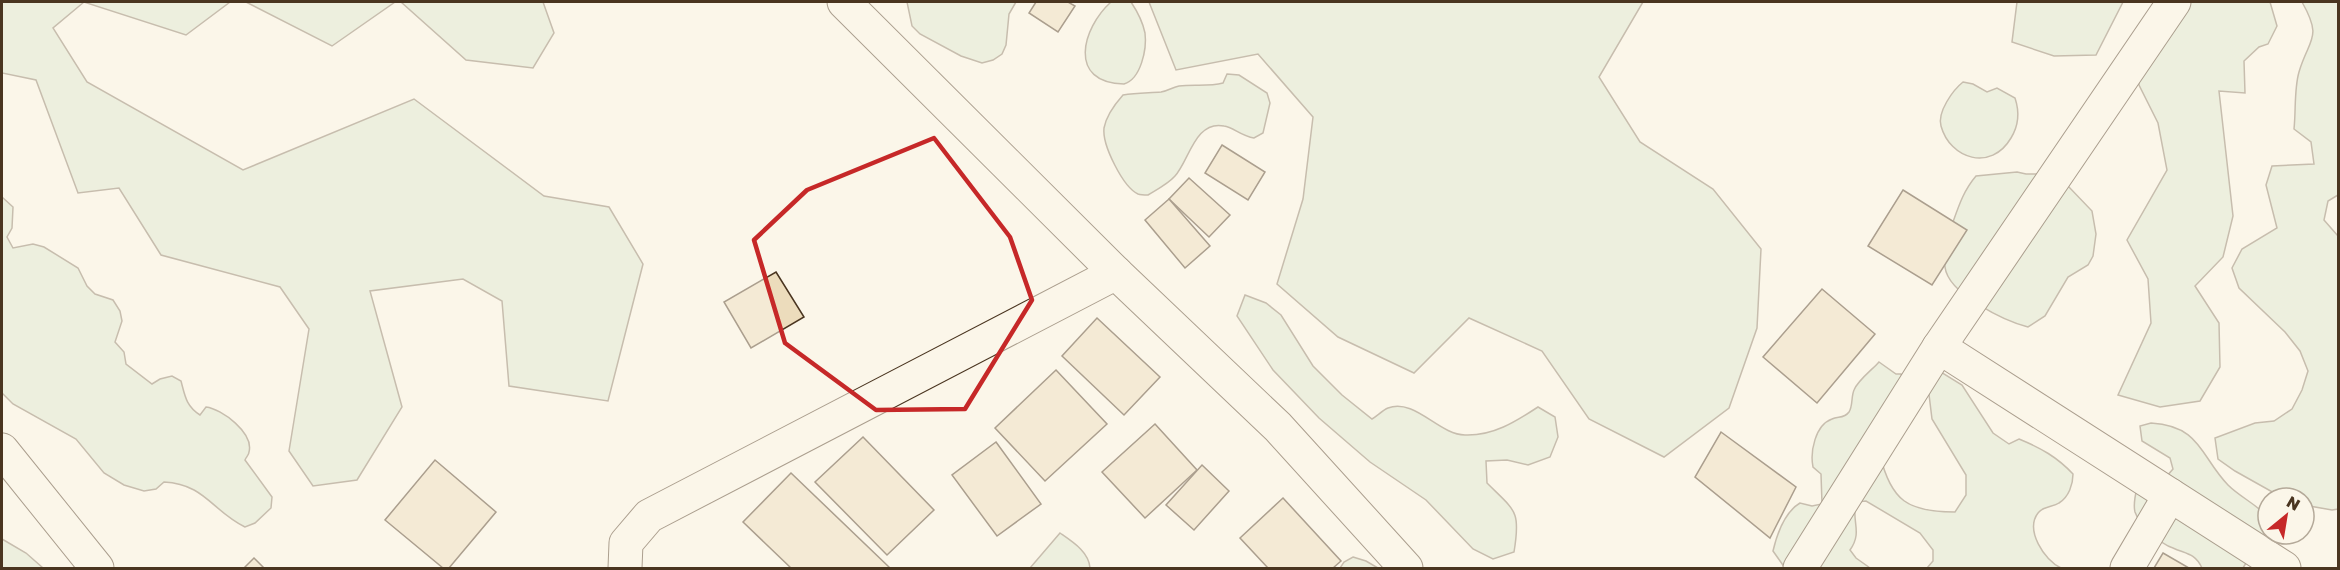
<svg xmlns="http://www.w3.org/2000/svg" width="2340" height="570" viewBox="0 0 2340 570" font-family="'Golos Text',sans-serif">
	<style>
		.green { fill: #dce7d0; stroke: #887966; stroke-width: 1.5 }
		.building { fill: #ecdcbc; stroke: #4a3520; stroke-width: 1.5 }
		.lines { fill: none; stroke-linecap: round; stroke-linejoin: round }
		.minor-casing { stroke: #4a3520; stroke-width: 35 }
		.minor { stroke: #fbf6e9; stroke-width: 33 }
		.marked { fill: none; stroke: #c62828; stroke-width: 4.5; stroke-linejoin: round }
	</style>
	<rect width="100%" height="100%" fill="#fbf6e9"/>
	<g class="green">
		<polygon points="2,2 230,2 186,35 84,2 53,28 87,82 243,170 414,99 544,196 609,207 643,264 608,401 509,386 502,301 463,279 370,291 402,407 357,480 313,486 289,451 309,329 280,287 161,255 119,188 78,193 36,80 2,73"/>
		<polygon points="246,2 395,2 332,46"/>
		<polygon points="401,2 543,2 554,33 533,68 466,60"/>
		<polygon points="907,2 1016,2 1009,14 1006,45 1002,54 993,60 982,63 961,56 920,34 912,26"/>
		<path d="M1111,2H1131C1137,11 1143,23 1145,33C1147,49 1141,79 1124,84C1067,83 1082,28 1111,2Z"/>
		<polygon points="1149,2 1643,2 1599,77 1640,142 1713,189 1761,249 1757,328 1729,408 1664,457 1589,419 1542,351 1469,318 1414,373 1338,337 1277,284 1303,199 1313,117 1258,54 1176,70"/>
		<polygon points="2017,2 2123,2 2096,55 2054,56 2012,42"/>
		<polygon points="2163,2 2270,2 2277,26 2268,44 2259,47 2244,61 2245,93 2219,91 2233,216 2223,257 2195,286 2219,323 2220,367 2200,401 2160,407 2118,395 2151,323 2148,279 2127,240 2167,170 2158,123 2139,85 2138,43"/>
		<path d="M2302,2H2338V195L2328,201L2324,220L2338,236V509L2332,510L2304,505V498H2283L2235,471L2218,459L2215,438L2255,423L2274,421L2292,409L2302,390L2308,371L2300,351L2285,332L2239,288L2232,268L2242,249L2277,228L2266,185L2272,166L2314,164L2311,142L2294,129C2296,111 2294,89 2299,72C2309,38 2323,39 2302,2Z"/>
		<path d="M1227,74L1239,75L1267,93L1270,103L1263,133L1254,138C1241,136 1233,127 1224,126C1195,120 1189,161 1175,176C1168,184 1156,190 1148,195C1145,195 1141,195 1138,194C1123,187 1102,145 1104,128C1106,117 1115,104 1123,95C1136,93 1148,93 1161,92C1168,91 1173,87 1179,86C1194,84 1208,87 1223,83Z"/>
		<path d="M1963,82L1973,84L1987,92L1997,88L2015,98C2020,113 2019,125 2011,138C1991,172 1950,159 1941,126C1937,112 1953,90 1963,82Z"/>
		<path d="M2017,172L2026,174H2048L2069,187L2092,211L2096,234L2093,256L2088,265L2068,277L2045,316L2028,327C2005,321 1948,294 1945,267C1942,252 1949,236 1953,222C1959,205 1964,190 1976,176Z"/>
		<path d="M2,197L13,207L12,228L7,237L13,248L33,244L44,247L78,268L87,286L95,294L113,300L120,311L122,321L115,342L124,352L126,364L152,384L160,379L172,376L181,381C185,396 186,406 200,415L206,407C222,409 254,433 249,452C249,455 246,457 245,460L272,497L271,508L255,523L245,527C212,511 205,484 164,482L156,489L144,491L124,485L104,473L76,439L13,404L2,393Z"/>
		<path d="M1245,295L1266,303L1281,315L1313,366L1342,395L1372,419C1377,416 1383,410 1388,408C1415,398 1439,435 1465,435C1493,436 1515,422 1538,407L1555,417L1558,437L1550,457L1528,465L1507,460L1486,461L1487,483C1515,511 1521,510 1514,552L1493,559L1473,549L1426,500L1370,462L1319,418L1273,370L1237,316Z"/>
		<path d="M1879,362L1896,374H1901L1911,402L1880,455C1891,501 1908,512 1955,512L1966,495V475L1932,419L1927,378L1941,372L1962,385L1993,433L2009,444L2019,439C2041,448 2057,457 2073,474C2073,484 2069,497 2059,503C2053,507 2043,506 2038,513C2025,530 2044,560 2061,568H1927L1933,561V550L1920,533L1866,501L1856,502C1851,521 1863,532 1850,550L1856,558L1870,568H1785L1773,551C1777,534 1785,512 1800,503L1812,506L1822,504L1821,474L1813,467C1810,452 1815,425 1832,419C1838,416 1844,419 1849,412C1853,406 1851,397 1854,390C1858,380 1872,370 1879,362Z"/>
		<path d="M2151,423C2201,426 2200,456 2228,485C2240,497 2256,504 2268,517V534H2276L2274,545L2254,550L2243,568H2202C2195,553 2186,554 2173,548C2160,544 2139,524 2135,512C2133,504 2135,496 2137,488L2166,477L2173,469L2170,458L2142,441L2140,426Z"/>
		<path d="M1060,533C1073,542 1089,552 1090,568H1030Z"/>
		<polygon points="2,539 26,553 43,568 2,568"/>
		<polygon points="1353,557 1366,561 1378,568 1340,568 1344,562"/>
	</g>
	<g class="building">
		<polygon points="1036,2 1068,2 1075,6 1058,32 1029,13"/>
		<polygon points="1222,145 1265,172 1248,200 1205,173"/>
		<polygon points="1189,178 1230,215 1209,237 1169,199"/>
		<polygon points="1903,190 1967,230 1932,285 1868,246"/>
		<polygon points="1169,199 1210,246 1185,268 1145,220"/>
		<polygon points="776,272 804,317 751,348 724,302"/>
		<polygon points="1822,289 1875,334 1817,403 1763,357"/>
		<polygon points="1097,318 1160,377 1124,415 1062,356"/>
		<polygon points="1056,370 1107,424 1045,481 995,428"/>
		<polygon points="1155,424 1197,470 1145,518 1102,472"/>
		<polygon points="1721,432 1796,487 1770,538 1695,477"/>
		<polygon points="863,437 934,510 887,555 815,482"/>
		<polygon points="996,442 1041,504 997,536 952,475"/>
		<polygon points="435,460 496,512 449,568 443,568 385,520"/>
		<polygon points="1202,465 1229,491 1194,530 1166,505"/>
		<polygon points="791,473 890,568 791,568 743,522"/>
		<polygon points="1283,498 1341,561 1333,568 1268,568 1240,538"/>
		<polygon points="2163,553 2189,568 2154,568"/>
		<polygon points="254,558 264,568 244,568"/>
	</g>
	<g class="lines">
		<g class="minor-casing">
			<g id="minor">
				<polyline points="844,2 1116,273 1278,427 1406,568"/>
				<polyline points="1939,347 2284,568"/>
				<polyline points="2,450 97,568"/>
				<polyline points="625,568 626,543 649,516 1116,273"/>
				<polyline points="1800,568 1939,347 2174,2"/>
				<polyline points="2127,568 2170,495"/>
			</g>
		</g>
		<use href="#minor" class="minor"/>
	</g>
	<path d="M0 0H2340V570H0ZM934,138L1010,237L1032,300L965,409L876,410L785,343L754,240L807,190Z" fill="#fbf6e9" fill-opacity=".55" fill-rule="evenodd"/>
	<path class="marked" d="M934,138L1010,237L1032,300L965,409L876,410L785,343L754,240L807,190Z"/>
	<rect width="2340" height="570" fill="none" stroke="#4a3520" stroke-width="6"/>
	<g transform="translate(2286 516) rotate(30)"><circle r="28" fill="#fbf6e9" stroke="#b4a999" stroke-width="1.5"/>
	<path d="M0-4.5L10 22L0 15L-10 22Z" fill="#c62828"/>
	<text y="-9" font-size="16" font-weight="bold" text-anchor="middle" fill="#4a3520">N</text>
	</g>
</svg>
